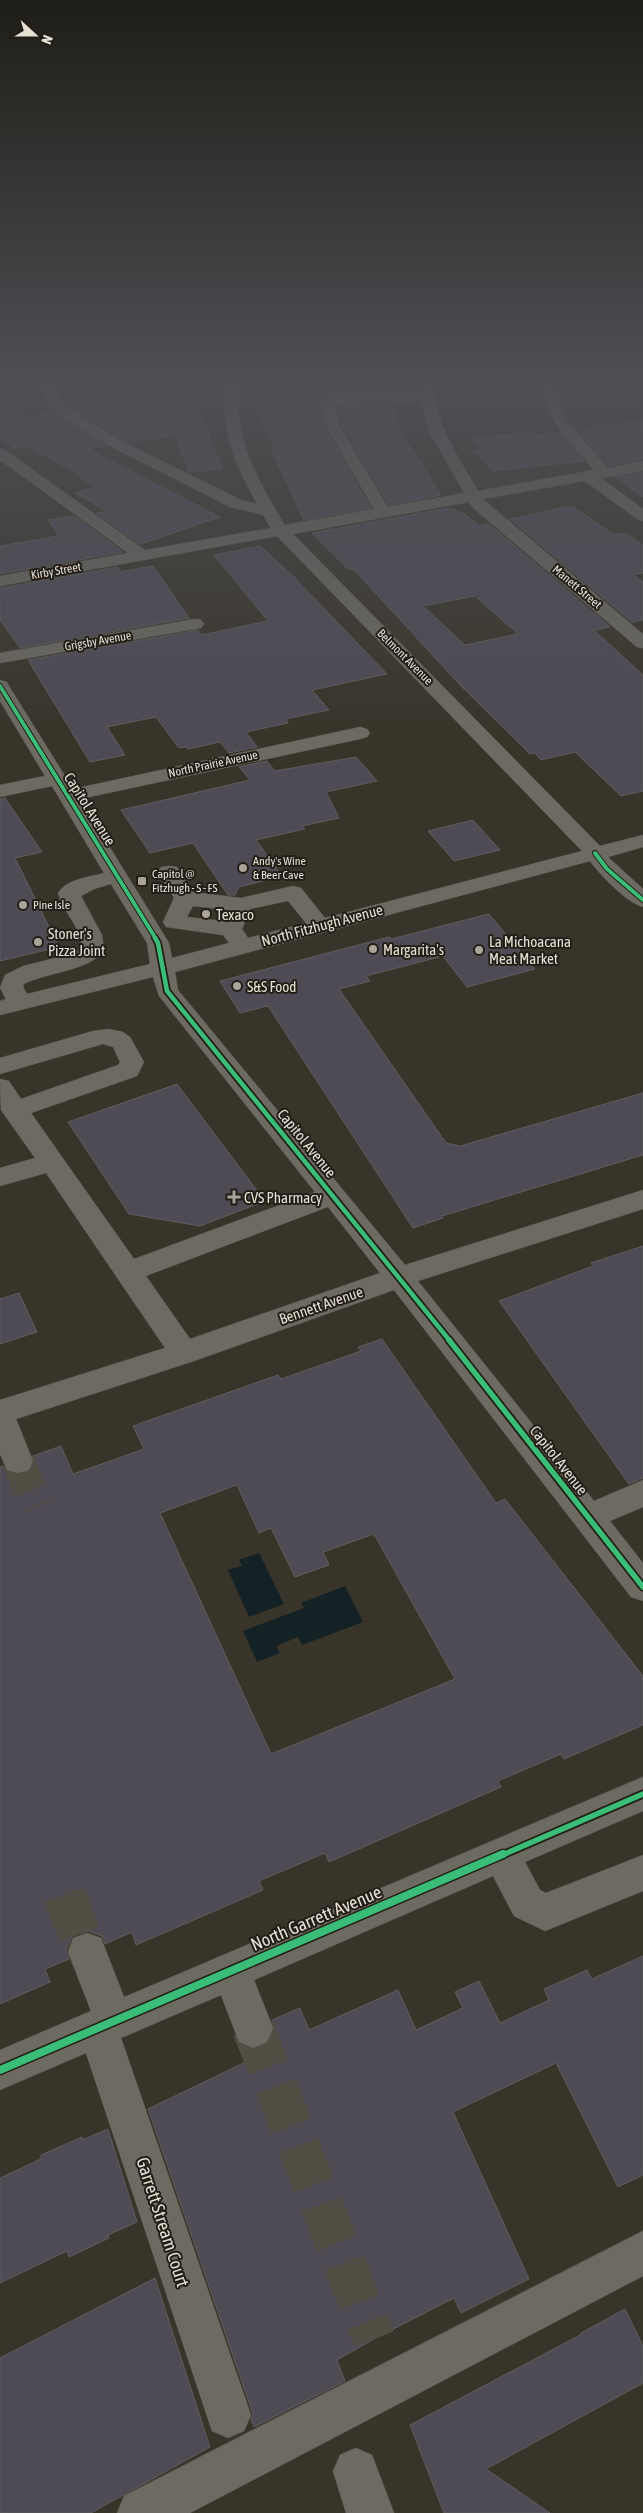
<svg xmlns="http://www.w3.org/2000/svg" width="643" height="2513" viewBox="0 0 643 2513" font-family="'Asap Condensed',sans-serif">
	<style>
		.water { fill: #142226 }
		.building { fill: #4f4b55; stroke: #5f5d5d; fill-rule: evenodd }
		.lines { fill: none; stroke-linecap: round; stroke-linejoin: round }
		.minor-tunnel-far1 { stroke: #534e44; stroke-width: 32; stroke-dasharray: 32 16; stroke-linecap: butt }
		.minor-tunnel { stroke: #534e44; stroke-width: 42; stroke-dasharray: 42 21; stroke-linecap: butt }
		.minor-casing { stroke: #57524a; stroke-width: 1 }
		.minor { fill: #6d6a62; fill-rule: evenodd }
		.cycleway-far3-casing { stroke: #221e16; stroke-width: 6 }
		.cycleway-far2-casing { stroke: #221e16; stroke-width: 8 }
		.cycleway-far1-casing { stroke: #221e16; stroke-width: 9 }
		.cycleway-casing { stroke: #221e16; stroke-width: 11 }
		.cycleway-far3 { stroke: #3abd76; stroke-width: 4 }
		.cycleway-far2 { stroke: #3abd76; stroke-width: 4.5 }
		.cycleway-far1 { stroke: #3abd76; stroke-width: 5.5 }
		.cycleway { stroke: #3abd76; stroke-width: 8 }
		.poi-dot { fill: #a9a398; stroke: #221e16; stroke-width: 2 }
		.labels { text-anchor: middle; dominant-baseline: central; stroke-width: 4; stroke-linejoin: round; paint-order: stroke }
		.far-street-label { font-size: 12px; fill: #e5dfd4; stroke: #221e16 }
		.far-poi-label { font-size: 12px; fill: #e5dfd4; stroke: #221e16; text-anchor: start }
		.street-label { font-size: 15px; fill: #e5dfd4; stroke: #221e16 }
		.poi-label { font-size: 15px; fill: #e5dfd4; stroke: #221e16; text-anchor: start }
		.near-street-label { font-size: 18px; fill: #e5dfd4; stroke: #221e16 }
	</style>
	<rect width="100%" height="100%" fill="#39342a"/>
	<g class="water">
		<polygon points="259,1553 284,1604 249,1617 228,1570 242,1566 239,1560"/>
		<polygon points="345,1586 363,1622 302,1645 298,1637 276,1646 280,1653 257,1662 243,1631 304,1608 301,1603"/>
	</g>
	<g class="building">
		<polygon points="0,379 13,379 23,417 55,413 106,446 88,449 220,517 140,544 96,513 107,511 75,493 95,487 79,477 82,476 27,445 14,448 0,437"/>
		<polygon points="76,379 101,379 114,404 129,405 164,405 175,379 201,379 194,399 222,469 189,472 175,435 129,442 119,437 73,409 84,407"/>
		<polygon points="256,380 388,382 390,390 338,394 327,397 319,404 323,426 371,508 304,520 271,449 276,449 252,401"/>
		<polygon points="392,404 397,426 441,495 389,505 341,424 337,407 341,405"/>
		<polygon points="643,421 643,459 609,466 579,432 595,430 591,426"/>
		<polygon points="534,432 537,435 560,433 584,461 492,471 475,451 481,451 471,438"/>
		<polygon points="643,473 643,497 615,477"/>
		<polygon points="572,506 614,535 626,533 643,545 643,573 634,575 643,582 643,620 632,622 510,519"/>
		<path d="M449,508L465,514L479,526L489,524L610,627L594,630L643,675V791L621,796L575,752L541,760L535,753L530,754L460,685L359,575L352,569L349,570L312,533ZM475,596L518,634L465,645L423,606Z"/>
		<polygon points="74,516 123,552 0,574 0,546 59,536 48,520"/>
		<polygon points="260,546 292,575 387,674 312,690 329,710 285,719 288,723 246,732 257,747 229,753 220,742 188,749 186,747 179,748 156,717 107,727 125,755 90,762 28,660 198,630 201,635 268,621 214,555"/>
		<polygon points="153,566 189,618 20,648 0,620 0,588 118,567 119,572"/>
		<polygon points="356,757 377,781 326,792 339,818 302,826 305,829 256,840 282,876 239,887 235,895 228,895 193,843 150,853 121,810 250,780 239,767 267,761 275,771"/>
		<polygon points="5,798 42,852 15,858 59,947 0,961 0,799"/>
		<polygon points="473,820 500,850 454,861 428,831"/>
		<polygon points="489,914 535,969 467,987 443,956 366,976 370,981 339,989 446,1143 460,1146 643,1093 643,1155 442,1216 443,1218 413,1228 268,1006 240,1013 220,981 389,937 391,939"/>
		<polygon points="177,1084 265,1201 200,1226 129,1214 68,1122"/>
		<polygon points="643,1246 643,1478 629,1484 499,1301 593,1266 591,1263"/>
		<polygon points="19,1293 37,1332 0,1344 0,1299"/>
		<path d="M382,1339L496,1503L505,1499L643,1676V1725L564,1759L561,1754L498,1781L501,1787L329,1862L325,1853L259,1881L263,1890L136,1945L132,1932L105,1944L102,1936L88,1931L72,1936L66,1951L69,1959L45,1969L50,1982L0,2004V1467L3,1466L7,1472L18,1475L29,1472L35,1462L33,1456L61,1446L73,1474L144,1449L133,1426L278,1375L281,1379L361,1351L358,1347ZM237,1485L259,1533L271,1528L295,1577L329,1565L323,1552L374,1534L455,1679L271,1754L160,1513Z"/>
		<polygon points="643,1956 643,2175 618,2187 556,2063 453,2112 529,2279 461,2313 454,2298 374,2339 337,2360 345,2381 254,2427 251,2419 253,2414 148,2109 252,2059 248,2048 254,2050 269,2043 275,2029 272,2020 300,2008 309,2030 398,1990 416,2030 463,2008 455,1992 479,1981 500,2023 549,2000 544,1989 587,1970 592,1979"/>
		<polygon points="108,2129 137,2222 108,2235 109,2238 69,2257 67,2251 0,2283 0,2178 41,2159 41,2155 82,2137 82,2140"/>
		<polygon points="155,2278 210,2447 91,2513 0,2513 0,2358"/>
		<polygon points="625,2309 643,2346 643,2383 486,2469 550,2513 444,2513 410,2425 582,2334 581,2333"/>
	</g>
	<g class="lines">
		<polyline class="minor-tunnel-far1" points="18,1461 37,1507"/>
		<g class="minor-tunnel">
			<polyline points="64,1895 87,1952"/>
			<polyline points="253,2028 374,2339"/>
		</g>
		<g class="minor-casing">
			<g id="minor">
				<path d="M37,379H51L61,401L71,410L118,439L241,500L257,504C236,465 216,424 228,379H242C228,431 259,482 285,525L374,509L325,425L321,404C333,388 399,393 420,393V379H434C434,424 457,454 478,491L594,470L560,431L547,410L540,379H554L561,410L571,426L608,468L643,461V471L601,478L643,509V521L637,519L585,481L483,499L643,634V648L637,647L472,507L469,502L293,534L600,846L643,835V847L608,857L643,889V907C626,902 601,876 590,861L175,972L178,990L405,1265L643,1190V1209L418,1281L594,1501L643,1480V1507L610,1521L643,1563V1601L631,1597L394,1290L194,1361L16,1419L33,1461L29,1470L18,1473L7,1470L0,1454V1400L165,1348L46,1173L0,1186V1168L35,1158L1,1110L0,1079L9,1081L21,1099L118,1065L120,1062L113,1047L103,1044L0,1074V1058L93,1031L109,1029L123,1032L130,1037L144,1062L137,1076L31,1113L134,1259L315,1192L159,996L153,977L0,1015V1001L6,999L0,988L5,975L23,966L72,954L82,948C81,927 63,912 58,893C67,879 89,877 104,873L52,786L0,797V785L45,776L0,701V680L7,682L9,686L73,789L360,727L367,729L370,733L367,737L360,739L80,799L169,943L172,958L229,943L223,935L166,927L163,922L174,898L158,872L161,867L169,866L177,867L192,892L241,898L293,886L301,888L325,918L582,851L277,536L0,586V576L128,553L0,460V449L5,450L145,550L271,528L263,515L230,507L108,445L61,416L50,406ZM421,401L428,429L464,493L388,507L339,425L335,406L340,403ZM111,884L147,943L150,964L27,994L23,987L24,984C47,972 90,971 104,950L102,935L81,896L94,889ZM288,901L306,923L248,938L242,929L250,909ZM193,906L228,910L223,921L187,917ZM328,1207L380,1273L190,1339L146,1276Z"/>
				<polygon points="195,619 201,620 204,624 201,628 0,663 0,653"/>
				<polygon points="643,1777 643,1811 525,1862 540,1890 546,1893 643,1855 643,1891 545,1931 514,1916 493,1876 254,1980 273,2028 267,2042 253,2048 239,2042 221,1995 121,2038 251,2415 244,2431 228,2438 212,2431 86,2053 0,2090 0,2050 91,2011 68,1952 73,1938 87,1933 101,1938 124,1997"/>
				<polygon points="643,2231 643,2276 190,2513 117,2513 124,2496"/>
				<polygon points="356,2448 372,2455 394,2513 346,2513 333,2471 340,2455"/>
			</g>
		</g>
		<use href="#minor" class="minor"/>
		<g class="cycleway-far3-casing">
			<g id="cycleway-far3">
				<polyline points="0,686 156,939"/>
				<polyline points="595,853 607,869 643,900"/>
			</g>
		</g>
		<g class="cycleway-far2-casing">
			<polyline id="cycleway-far2" points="155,938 158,943 167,991 450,1341"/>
		</g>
		<g class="cycleway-far1-casing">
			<g id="cycleway-far1">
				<polyline points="449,1340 643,1587"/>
				<polyline points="500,1856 643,1794"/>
			</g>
		</g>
		<g class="cycleway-casing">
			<polyline id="cycleway" points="0,2070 503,1854"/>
		</g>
		<use href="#cycleway-far3" class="cycleway-far3"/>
		<use href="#cycleway-far2" class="cycleway-far2"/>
		<use href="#cycleway-far1" class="cycleway-far1"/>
		<use href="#cycleway" class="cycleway"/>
	</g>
	<linearGradient id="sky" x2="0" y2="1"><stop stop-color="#1f1d17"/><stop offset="0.52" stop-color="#4e5055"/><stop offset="1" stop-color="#4e5055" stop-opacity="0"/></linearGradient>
	<rect width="643" height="731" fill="url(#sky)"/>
	<g class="poi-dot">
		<circle cx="243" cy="868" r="5"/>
		<rect x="137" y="876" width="10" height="10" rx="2.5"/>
		<circle cx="23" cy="905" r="5"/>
		<circle cx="206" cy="914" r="5"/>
		<circle cx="38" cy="942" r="5"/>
		<circle cx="373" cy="949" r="5"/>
		<circle cx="479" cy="950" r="5"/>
		<circle cx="237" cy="986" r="5"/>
		<path d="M231.5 1189.5h5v5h5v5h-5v5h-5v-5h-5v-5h5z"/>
	</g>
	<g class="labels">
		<g class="far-street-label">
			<text transform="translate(56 571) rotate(-10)">Kirby Street</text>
			<text transform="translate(577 587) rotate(40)">Manett Street</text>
			<text transform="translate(98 641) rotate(-10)">Grigsby Avenue</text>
			<text transform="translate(405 657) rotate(45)">Belmont Avenue</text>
			<text transform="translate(213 764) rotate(-12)">North Prairie Avenue</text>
		</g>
		<g class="far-poi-label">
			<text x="253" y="861">Andy's Wine<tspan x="253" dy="14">&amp; Beer Cave</tspan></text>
			<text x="152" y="874">Capitol @<tspan x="152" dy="14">Fitzhugh - S - FS</tspan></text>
			<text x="33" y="905">Pine Isle</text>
		</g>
		<g class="street-label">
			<text transform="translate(90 809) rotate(58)">Capitol Avenue</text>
			<text transform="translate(322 925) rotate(-15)">North Fitzhugh Avenue</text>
			<text transform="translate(307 1143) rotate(51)">Capitol Avenue</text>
			<text transform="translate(321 1305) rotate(-19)">Bennett Avenue</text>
			<text transform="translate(559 1460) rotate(52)">Capitol Avenue</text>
		</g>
		<g class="poi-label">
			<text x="216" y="914">Texaco</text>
			<text x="48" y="933">Stoner's<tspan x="48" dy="17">Pizza Joint</tspan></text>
			<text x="489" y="941">La Michoacana<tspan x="489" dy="17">Meat Market</tspan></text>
			<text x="383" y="949">Margarita's</text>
			<text x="247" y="986">S&amp;S Food</text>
			<text x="244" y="1197">CVS Pharmacy</text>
		</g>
		<g class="near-street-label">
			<text transform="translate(316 1918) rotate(-23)">North Garrett Avenue</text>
			<text transform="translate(163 2222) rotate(72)">Garrett Stream Court</text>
		</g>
	</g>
	<g transform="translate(35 35) rotate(111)" stroke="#221e16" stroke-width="4" paint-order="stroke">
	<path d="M0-4L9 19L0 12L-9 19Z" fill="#e5dfd4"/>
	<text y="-8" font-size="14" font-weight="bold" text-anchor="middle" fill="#e5dfd4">N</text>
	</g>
</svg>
